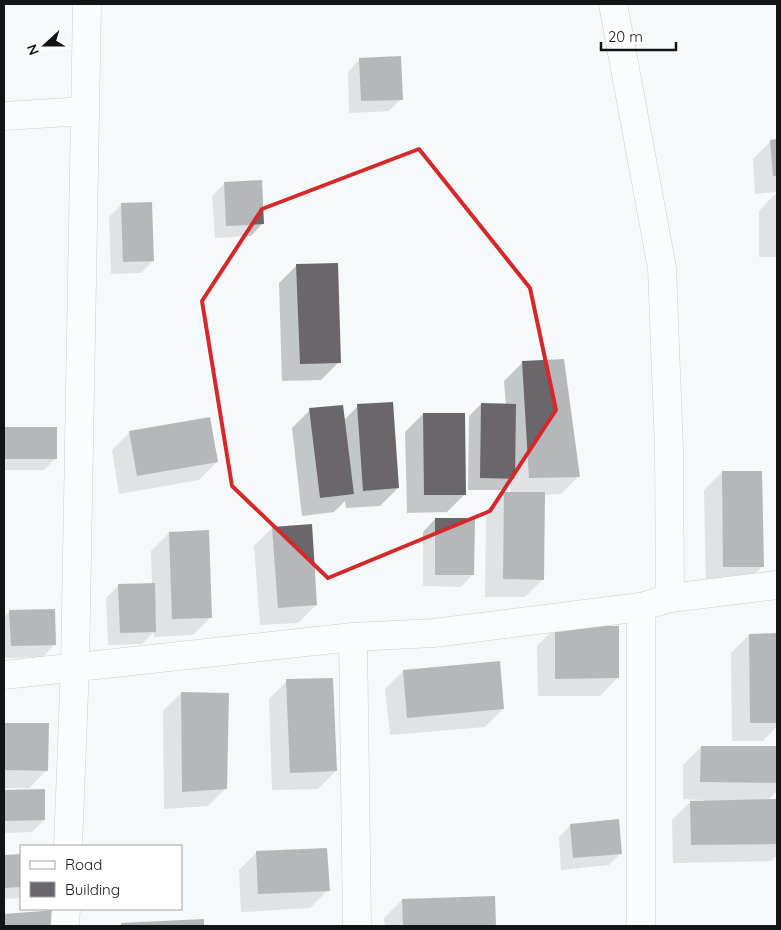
<svg xmlns="http://www.w3.org/2000/svg" width="781" height="930" viewBox="0 0 781 930" font-family="Quicksand,sans-serif">
	<style>
		.shadow { fill: #0003 }
		.building { fill: #69676b }
		.lines { fill: none; stroke-linecap: round; stroke-linejoin: round }
		.minor-casing { stroke: #96999c; stroke-width: 29 }
		.minor { stroke: #fff; stroke-width: 28 }
		.marked { fill: none; stroke: #d62828; stroke-width: 4; stroke-linejoin: round }
	</style>
	<rect width="100%" height="100%" fill="#f6f9fc"/>
	<g class="shadow">
		<polygon points="360,59 401,99 389,111 349,113 348,72"/>
		<polygon points="777,140 777,192 755,194 753,159 771,141"/>
		<polygon points="224,184 263,223 251,236 215,238 212,196"/>
		<polygon points="777,192 777,257 759,257 759,211"/>
		<polygon points="121,205 153,261 141,273 111,274 109,217"/>
		<polygon points="297,265 339,362 321,380 282,381 279,283"/>
		<polygon points="522,363 579,476 561,494 543,495 543,579 525,597 485,597 486,511 504,493 511,493 510,481 501,490 468,490 469,416 481,404 506,405 504,381"/>
		<polygon points="358,406 398,488 380,506 346,508 345,501 334,512 302,516 292,428 310,410 344,420"/>
		<polygon points="423,414 465,494 447,512 407,513 405,432"/>
		<polygon points="4,428 56,428 56,458 44,470 4,470"/>
		<polygon points="130,432 217,462 199,480 119,494 112,450"/>
		<polygon points="722,472 763,566 745,584 706,585 704,490"/>
		<polygon points="435,519 473,574 461,587 423,586 423,532"/>
		<polygon points="272,528 316,605 298,623 260,625 254,546"/>
		<polygon points="169,533 211,617 193,635 154,637 154,632 142,644 108,645 106,598 118,586 152,584 151,551"/>
		<polygon points="10,611 55,644 43,657 4,658 4,617"/>
		<polygon points="555,628 618,677 600,696 538,696 537,646"/>
		<polygon points="749,635 777,635 777,726 763,741 732,741 731,653"/>
		<polygon points="403,671 503,709 485,727 390,735 385,689"/>
		<polygon points="287,681 336,771 318,789 272,790 269,699"/>
		<polygon points="181,693 226,788 208,806 164,809 163,711"/>
		<polygon points="4,724 47,724 47,770 29,788 4,788"/>
		<polygon points="701,747 777,748 777,791 767,801 777,801 777,855 771,861 673,863 672,820 690,802 704,802 704,800 683,799 683,765"/>
		<polygon points="4,791 44,791 44,820 32,832 4,833"/>
		<polygon points="571,825 621,853 609,865 561,870 559,837"/>
		<polygon points="257,852 328,890 310,908 241,912 239,870"/>
		<polygon points="21,855 21,898 4,899 4,856"/>
		<polygon points="493,897 495,926 385,926 384,918 402,900"/>
		<polygon points="55,911 56,926 4,926 4,915"/>
		<polygon points="203,921 203,926 119,926 121,924"/>
	</g>
	<g class="building">
		<polygon points="401,56 403,100 361,101 359,58"/>
		<polygon points="777,139 777,176 773,176 770,140"/>
		<polygon points="262,180 264,224 226,226 224,182"/>
		<polygon points="152,202 154,261 123,262 121,203"/>
		<polygon points="338,263 341,363 300,364 296,264"/>
		<polygon points="564,359 580,477 529,478 522,361"/>
		<polygon points="393,402 399,488 363,491 357,404"/>
		<polygon points="481,403 516,404 515,479 480,478"/>
		<polygon points="343,405 354,494 320,498 309,408"/>
		<polygon points="423,413 465,413 466,495 424,495"/>
		<polygon points="210,417 218,462 137,476 129,431"/>
		<rect x="4" y="427" width="53" height="32"/>
		<polygon points="722,471 762,471 764,567 723,567"/>
		<polygon points="504,492 545,492 544,580 503,579"/>
		<polygon points="435,518 475,518 474,575 435,575"/>
		<polygon points="312,524 317,605 278,608 272,527"/>
		<polygon points="209,530 212,618 172,619 169,532"/>
		<polygon points="155,583 156,632 120,633 118,584"/>
		<polygon points="55,609 56,645 11,646 9,610"/>
		<polygon points="555,626 619,626 619,678 555,679"/>
		<polygon points="777,633 777,723 750,723 749,634"/>
		<polygon points="500,661 504,709 407,718 403,670"/>
		<polygon points="333,678 337,771 290,773 286,679"/>
		<polygon points="181,692 229,693 227,789 182,792"/>
		<polygon points="4,723 49,723 48,771 4,770"/>
		<polygon points="701,746 777,746 777,783 700,782"/>
		<polygon points="45,789 45,820 4,821 4,790"/>
		<polygon points="777,799 777,844 691,845 690,801"/>
		<polygon points="619,819 622,854 573,858 570,824"/>
		<polygon points="327,848 330,891 258,894 256,851"/>
		<polygon points="21,854 21,887 4,888 4,855"/>
		<polygon points="495,896 496,926 403,926 402,899"/>
		<polygon points="56,910 58,926 4,926 4,914"/>
		<polygon points="204,919 204,926 121,926 121,923"/>
	</g>
	<g class="lines">
		<g class="minor-casing">
			<g id="minor">
				<polyline points="613,4 662,268 669,449 670,598"/>
				<polyline points="4,116 85,111"/>
				<polyline points="641,607 641,926"/>
				<polyline points="353,637 357,926"/>
				<polyline points="4,675 353,637 434,633 641,607 670,598 777,585"/>
				<polyline points="68,846 75,666 87,4"/>
				<polyline points="65,926 66,909"/>
			</g>
		</g>
		<use href="#minor" class="minor"/>
	</g>
	<path d="M0 0H781V930H0ZM419,149L530,288L556,410L490,511L328,578L232,486L202,301L262,209Z" fill="#f6f9fc" fill-opacity=".55" fill-rule="evenodd"/>
	<path class="marked" d="M419,149L530,288L556,410L490,511L328,578L232,486L202,301L262,209Z"/>
	<rect width="781" height="930" fill="none" stroke="#131415" stroke-width="10"/>
	<rect x="20" y="845" width="162" height="65" fill="#ffffff" stroke="#a1a1a1"/>
	<rect x="30" y="861" width="25" height="8" fill="#ffffff" stroke="#a1a1a1"/>
	<text x="65" y="870" font-size="15" fill="#131415">Road</text>
	<rect x="30" y="882" width="25" height="15" fill="#69676b" stroke="#a1a1a1"/>
	<text x="65" y="895" font-size="15" fill="#131415">Building</text>
	<g transform="translate(45 45) rotate(249)" stroke="#ffffff" stroke-width="4" paint-order="stroke">
	<path d="M0-4L9 19L0 12L-9 19Z" fill="#131415"/>
	<text y="-8" font-size="14" font-weight="bold" text-anchor="middle" fill="#131415">N</text>
	</g>
	<path d="M601 42v8h75v-8" fill="none" stroke="#131415" stroke-width="2.5"/>
	<text x="608" y="42" font-size="15" fill="#131415" stroke="#ffffff" stroke-width="4" paint-order="stroke">20 m</text>
</svg>
